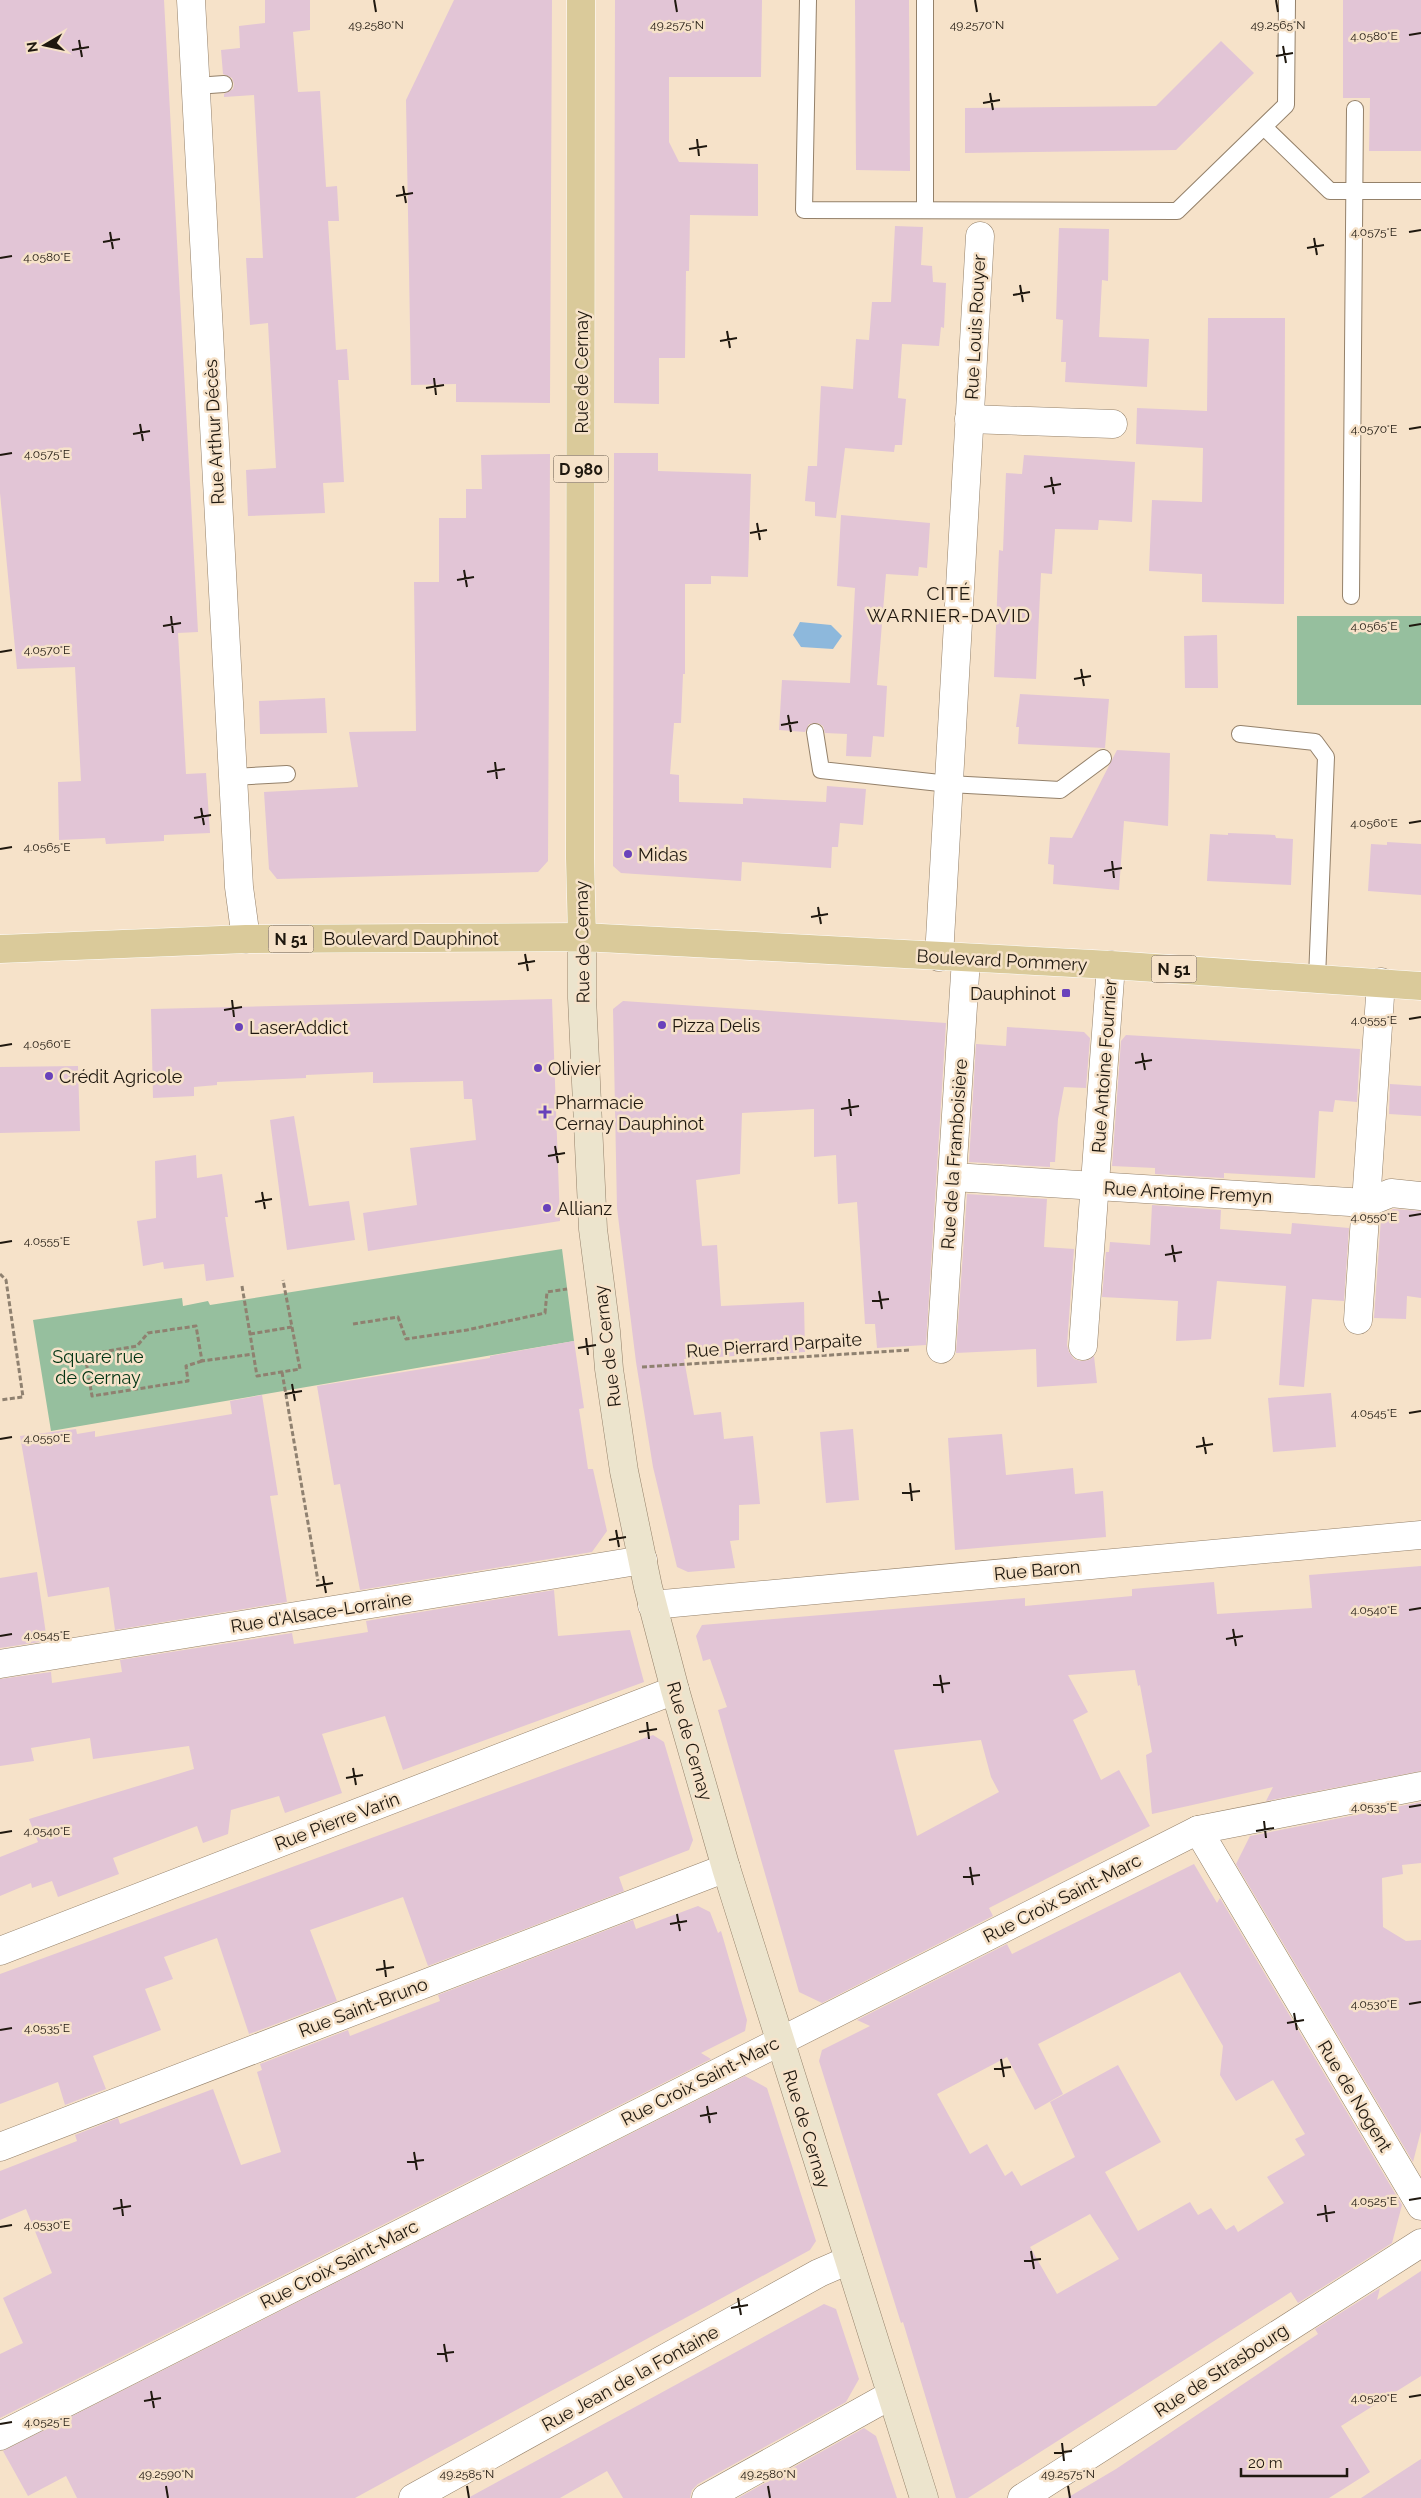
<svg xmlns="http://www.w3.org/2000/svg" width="1421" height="2498" viewBox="0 0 1421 2498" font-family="Raleway,sans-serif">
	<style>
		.green { fill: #96bf9e }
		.water { fill: #8db8dc }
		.building { fill: #e2c5d6; fill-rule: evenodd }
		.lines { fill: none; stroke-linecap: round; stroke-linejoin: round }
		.lane-casing { stroke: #94816a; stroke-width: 18 }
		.street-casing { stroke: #94816a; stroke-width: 29 }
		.secondary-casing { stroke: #94816a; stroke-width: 29 }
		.primary-casing { stroke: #fff; stroke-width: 29 }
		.path { stroke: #8f8170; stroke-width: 3; stroke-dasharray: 5 2.5; stroke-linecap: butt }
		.lane { stroke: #fff; stroke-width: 16 }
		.street { stroke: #fff; stroke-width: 28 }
		.secondary { stroke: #ece4cd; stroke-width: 28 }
		.primary { stroke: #daca9a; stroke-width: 28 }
		.ticks { fill: none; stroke: #1f180f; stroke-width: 2 }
		.poi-dot { fill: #6942bb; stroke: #f6e2c9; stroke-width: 2 }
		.labels { text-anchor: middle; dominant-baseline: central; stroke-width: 5; stroke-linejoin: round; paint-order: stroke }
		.shield { fill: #f6e2c9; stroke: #605547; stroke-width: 1 }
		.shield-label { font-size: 16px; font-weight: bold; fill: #1f180f }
		.street-label { font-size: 18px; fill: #1f180f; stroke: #f6e2c9 }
		.poi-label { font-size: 18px; fill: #1f180f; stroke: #f6e2c9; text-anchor: start }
		.park-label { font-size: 18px; fill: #003413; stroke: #f6e2c9 }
		.neighbourhood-label { font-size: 19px; letter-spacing: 1px; fill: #1f180f; stroke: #f6e2c9 }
		.ticks-label { font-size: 12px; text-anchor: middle; fill: #1f180f; stroke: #f6e2c9; stroke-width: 5; stroke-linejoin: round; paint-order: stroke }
	</style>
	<rect width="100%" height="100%" fill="#f6e2c9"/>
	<g class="green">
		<rect x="1297" y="616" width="124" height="89"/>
		<polygon points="562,1249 574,1341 51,1431 33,1320 182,1298 183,1306 208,1301 210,1305"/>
	</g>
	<polygon class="water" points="800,622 831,625 842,636 833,649 801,647 793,635"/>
	<g class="building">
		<polygon points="0,0 164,0 198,632 178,633 186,774 206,773 210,833 164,835 164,841 106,844 105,838 59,840 58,782 81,781 75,667 17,669 0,493"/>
		<polygon points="265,0 310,0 310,30 293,32 298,92 320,91 326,187 337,186 339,221 328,221 336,350 347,349 349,380 338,380 344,482 323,483 325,513 248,516 246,470 276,468 268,323 250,325 246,258 263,258 254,95 224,97 224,94 233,89 234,84 232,78 223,74 221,50 240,48 239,26 265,23"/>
		<polygon points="454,0 552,0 550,403 456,402 456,384 411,385 406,100"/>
		<polygon points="615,0 762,0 761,77 669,77 669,142 679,162 758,164 758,216 690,215 689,271 686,271 685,358 659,358 659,404 614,403"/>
		<polygon points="855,0 909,0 910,171 856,170"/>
		<polygon points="1343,0 1421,0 1421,151 1369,151 1370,98 1343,98"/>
		<polygon points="1221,41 1254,73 1176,150 965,153 965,108 1156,106"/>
		<polygon points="895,226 923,227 921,265 932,266 933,282 946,283 944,328 941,327 939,346 902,344 898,398 906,399 902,445 895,445 894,452 845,448 836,518 815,516 815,502 805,501 808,466 817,466 821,386 853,389 856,339 869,340 872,302 891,302"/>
		<polygon points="1059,228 1109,229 1108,281 1102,280 1099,337 1149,339 1147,387 1065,382 1066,362 1061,362 1063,320 1056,319"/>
		<polygon points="1208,318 1285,318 1284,604 1202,602 1202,574 1149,571 1152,500 1202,502 1203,448 1136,444 1137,408 1207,411"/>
		<polygon points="614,453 658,453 658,471 751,474 748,577 711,576 711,584 685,584 685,674 683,674 681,723 674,723 670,774 679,775 679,802 743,804 743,798 826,802 827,786 866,789 863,825 840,823 838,847 832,847 831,868 742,862 741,881 621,873 613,866"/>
		<polygon points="550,454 548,861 538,872 277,879 269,869 264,792 358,787 349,732 416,731 414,582 439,582 439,518 466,518 466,489 482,489 481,455"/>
		<polygon points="1024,455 1135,462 1132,522 1099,520 1098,530 1055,529 1052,574 1041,573 1036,679 994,677 999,550 1003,551 1006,473 1022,474"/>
		<polygon points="841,515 930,523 927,568 919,567 918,576 886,574 877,685 887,686 884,737 873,736 871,757 846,756 847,734 825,733 823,726 818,723 809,724 805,732 779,730 782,680 850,683 855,588 837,586"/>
		<polygon points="1217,635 1218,688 1185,688 1184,636"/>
		<polygon points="1020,694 1109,699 1105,748 1018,744 1019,727 1016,727"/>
		<polygon points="325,698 327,733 260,734 259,701"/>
		<polygon points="1117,750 1170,753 1168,826 1124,821 1119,890 1053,884 1054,865 1048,864 1050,837 1072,838"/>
		<polygon points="1228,833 1275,835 1276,838 1293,839 1291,885 1207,881 1210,834 1228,835"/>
		<polygon points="1387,842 1421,844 1421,895 1368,891 1371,844 1387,845"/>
		<polygon points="552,999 560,1221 368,1251 363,1213 417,1205 410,1148 476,1140 472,1099 464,1099 463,1081 373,1083 373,1072 306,1075 306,1078 217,1082 217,1085 194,1087 194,1096 153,1098 151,1009"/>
		<polygon points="623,1001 946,1023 926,1345 877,1348 875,1324 865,1324 857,1202 838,1204 836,1155 814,1157 814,1109 742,1113 740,1174 696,1180 702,1246 717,1245 721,1306 804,1302 805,1352 684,1359 694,1415 721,1412 724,1439 753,1436 760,1504 739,1505 739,1540 730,1541 735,1568 688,1572 677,1567 653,1467 636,1362 617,1208 613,1009"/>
		<polygon points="1007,1027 1084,1032 1090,1038 1086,1088 1064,1087 1058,1119 1055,1162 1050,1162 1050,1167 969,1162 976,1044 1006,1046"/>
		<polygon points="1126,1035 1360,1049 1357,1102 1335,1100 1333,1112 1319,1111 1315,1178 1224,1173 1224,1178 1155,1174 1155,1168 1112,1166 1121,1041"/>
		<polygon points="78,1066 80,1131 0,1133 0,1067"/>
		<polygon points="1390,1084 1421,1086 1421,1116 1389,1114"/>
		<polygon points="294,1116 309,1206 349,1201 355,1240 287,1250 270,1120"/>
		<polygon points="196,1155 197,1178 222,1174 228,1217 225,1217 234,1277 206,1281 204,1264 164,1269 163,1262 143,1266 137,1221 156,1218 155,1161"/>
		<polygon points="967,1194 1047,1199 1044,1247 1074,1249 1067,1345 1069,1352 1074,1359 1081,1361 1089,1360 1094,1356 1097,1383 1037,1387 1036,1349 956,1353"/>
		<polygon points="1152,1205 1221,1210 1220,1229 1291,1234 1292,1223 1349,1228 1344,1301 1312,1299 1304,1387 1279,1385 1286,1286 1217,1281 1211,1339 1196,1340 1176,1341 1178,1301 1102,1297 1106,1252 1109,1252 1110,1242 1150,1245"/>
		<polygon points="1393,1209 1421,1211 1421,1298 1407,1296 1406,1319 1374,1318 1381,1218"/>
		<polygon points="574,1341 584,1408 579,1409 588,1469 593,1469 607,1531 592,1552 360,1590 340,1484 334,1485 317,1386 490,1358 490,1356"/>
		<polygon points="1331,1393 1336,1447 1273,1452 1268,1398"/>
		<polygon points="262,1395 278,1495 270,1496 287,1602 115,1630 109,1587 48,1597 20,1436 76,1429 77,1434 95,1431 95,1437 232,1414 230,1401"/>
		<polygon points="853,1429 859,1500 826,1503 820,1432"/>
		<polygon points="1002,1434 1006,1475 1073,1468 1075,1494 1103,1491 1106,1537 955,1550 948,1438"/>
		<path d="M1421,1566V1771L1266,1801L1273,1787L1152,1814L1146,1755L1152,1752L1140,1685L1138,1686L1135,1670L1068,1675L1088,1712L1073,1720L1101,1780L1119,1770L1150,1826L989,1908L993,1916L822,2003L799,1992L718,1710L727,1707L710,1659L703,1661L696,1636L702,1625L1025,1598V1606L1132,1596V1589L1214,1582L1217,1614L1312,1608L1309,1575ZM981,1740L991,1777L999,1792L917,1836L894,1750Z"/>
		<polygon points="37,1572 47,1641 0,1648 0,1578"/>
		<polygon points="554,1590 558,1636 630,1630 644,1682 403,1770 385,1716 322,1734 342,1793 285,1813 279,1796 231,1810 228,1834 203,1843 197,1826 113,1858 119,1874 58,1897 52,1881 32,1888 31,1883 0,1896 0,1857 38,1842 29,1819 194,1769 189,1746 93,1759 90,1738 31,1748 34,1761 0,1766 0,1679 51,1672 52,1683 122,1672 120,1660 292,1633 294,1644 368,1632 366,1621"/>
		<polygon points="653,1735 664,1742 693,1840 689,1850 619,1877 624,1891 428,1966 403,1897 310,1930 337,2001 249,2034 217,1938 164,1957 173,1979 145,1989 161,2030 93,2056 106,2089 65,2105 58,2082 0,2104 0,1974"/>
		<polygon points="1421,1802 1421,1863 1402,1865 1403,1874 1382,1878 1383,1927 1406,1941 1421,1940 1421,2131 1413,2162 1236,1864 1250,1836"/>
		<path d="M1194,1864L1217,1903L1220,1898L1402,2205L1392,2243L1298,2303L1291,2292L968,2498H956L903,2322L901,2323L884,2269L819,2061L822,2050L870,2026L857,2020L1007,1944L1012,1954ZM1180,1972L1223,2046L1220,2075L1236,2101L1273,2080L1305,2134L1295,2139L1305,2155L1267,2177L1284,2203L1238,2232L1234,2225L1226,2230L1211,2208L1198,2215L1190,2202L1138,2231L1105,2172L1161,2142L1118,2065L1050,2102L1075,2157L1021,2186L1012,2171L1005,2176L987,2144L970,2154L937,2094L1007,2057L1035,2110L1063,2094L1038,2044ZM1090,2214L1119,2259L1057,2294L1030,2247Z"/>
		<polygon points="698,1906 710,1912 718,1933 721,1931 747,2020 745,2031 701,2053 711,2059 0,2418 0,2354 23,2343 3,2298 52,2273 26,2209 0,2220 0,2171 77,2141 75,2135 118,2118 120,2124 213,2089 241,2165 281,2152 257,2072 262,2070 260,2064 348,2030 350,2036 411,2012 440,2001 438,1995 633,1920 636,1929"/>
		<polygon points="745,2076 767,2088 816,2241 810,2250 355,2498 77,2498 66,2476 28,2496 3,2451"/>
		<polygon points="1421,2271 1421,2376 1341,2426 1370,2472 1329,2498 1067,2498 1116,2469 1318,2334 1315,2329 1380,2288 1377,2300"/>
		<polygon points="824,2304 836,2309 859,2379 846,2402 698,2484 692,2490 690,2498 623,2498 607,2471 560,2498 468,2498"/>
		<polygon points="864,2428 876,2436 897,2498 738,2498"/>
		<polygon points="1421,2459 1421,2498 1361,2498"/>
	</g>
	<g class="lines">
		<g class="lane-casing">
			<g id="lane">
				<polyline points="808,0 804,210 1177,211 1286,105 1287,0"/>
				<polyline points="925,0 925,210"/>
				<polyline points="196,86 224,84"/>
				<polyline points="1264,127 1330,191 1421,191"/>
				<polyline points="1351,596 1355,109"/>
				<polyline points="815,732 821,770 949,784 1060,790 1103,758"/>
				<polyline points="1240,734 1315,742 1326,757 1317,978"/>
				<polyline points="233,777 287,774"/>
			</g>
		</g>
		<g class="street-casing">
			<g id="street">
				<polyline points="191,0 239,887 246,939"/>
				<polyline points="969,419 1113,424"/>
				<polyline points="939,957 980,236"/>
				<polyline points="953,1177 1366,1203 1391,1193 1421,1196"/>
				<polyline points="1358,1320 1381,982"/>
				<polyline points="1083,1346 1111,965"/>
				<polyline points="941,1349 966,959"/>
				<polyline points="652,1605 1421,1535"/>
				<polyline points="0,1664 643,1560"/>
				<polyline points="1198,1830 1421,2206"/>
				<polyline points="0,1951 675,1690"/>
				<polyline points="0,2147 726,1868"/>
				<polyline points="0,2436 1198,1830 1421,1786"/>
				<polyline points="413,2498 819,2273 849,2260"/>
				<polyline points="706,2498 891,2395"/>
				<polyline points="1022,2498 1421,2243"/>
			</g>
		</g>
		<g class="secondary-casing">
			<polyline id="secondary" points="582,937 582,998 593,1229 606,1331 609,1369 624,1471 648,1587 675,1690 726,1868 924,2498"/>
		</g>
		<g class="primary-casing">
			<g id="primary">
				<polyline points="581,0 580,858 582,937"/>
				<polyline points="0,949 246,939 582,937 1111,965 1421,986"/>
			</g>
		</g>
		<g class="path">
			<polyline points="0,1274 6,1280 23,1397 0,1400"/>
			<polyline points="242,1286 257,1376 300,1369 283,1280"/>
			<polyline points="353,1324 398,1317 406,1339 467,1330 545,1313 547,1292 567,1289"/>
			<polyline points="250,1334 292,1327"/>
			<polyline points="202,1361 186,1366 188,1381 92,1396 85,1355 137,1346 148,1333 196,1326 202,1361 254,1354"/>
			<polyline points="642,1367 910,1350"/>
			<polyline points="282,1372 318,1581"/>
		</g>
		<use href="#lane" class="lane"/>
		<use href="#street" class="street"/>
		<use href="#secondary" class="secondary"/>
		<use href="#primary" class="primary"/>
	</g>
	<path class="ticks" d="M374,0L376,12M675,0L677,12M975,0L977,12M1276,0L1278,12M1409,35L1421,33M79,40L82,57M1283,46L1286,63M72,50L89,47M1276,56L1293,53M990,93L993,110M983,103L1000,100M697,139L699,156M689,149L707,146M403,186L406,203M396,196L413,193M110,232L113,249M1409,232L1421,230M1314,238L1317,255M103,242L120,239M1307,248L1324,245M0,258L12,256M1020,285L1023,302M1013,295L1030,292M727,331L730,348M720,341L737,338M434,378L436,395M426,388L444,385M140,424L143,441M1409,429L1421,427M133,434L150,431M0,455L12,453M1051,477L1054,494M1044,487L1061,484M757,523L760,540M750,533L767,530M464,570L467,587M457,580L474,577M171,616L173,633M163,626L181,623M1409,626L1421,624M0,652L12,650M1081,669L1084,686M1074,679L1091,676M788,715L791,732M781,725L798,722M495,762L497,779M487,772L505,769M201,808L204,825M194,818L211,815M1409,823L1421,821M0,849L12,847M1112,861L1114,878M1104,871L1122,868M818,907L821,924M811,917L828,914M525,954L528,971M518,964L535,961M232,1000L234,1017M224,1010L242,1007M1409,1019L1421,1017M0,1046L12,1044M1142,1053L1145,1070M1135,1063L1152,1060M849,1099L851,1116M841,1109L859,1106M555,1146L558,1163M548,1156L565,1153M262,1192L265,1209M255,1202L272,1199M1409,1216L1421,1214M0,1243L12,1241M1172,1245L1175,1262M1165,1255L1182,1252M879,1291L882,1309M872,1301L889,1299M586,1338L588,1355M578,1348L596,1345M292,1384L295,1401M285,1394L302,1391M1409,1413L1421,1411M1203,1437L1206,1454M0,1439L12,1437M1196,1447L1213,1444M910,1483L912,1501M902,1493L920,1491M616,1530L619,1547M609,1540L626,1537M323,1576L326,1593M316,1586L333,1583M1409,1610L1421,1608M1233,1629L1236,1646M0,1636L12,1634M1226,1639L1243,1636M940,1675L943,1693M933,1685L950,1683M647,1722L649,1739M639,1732L657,1729M353,1768L356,1785M346,1778L363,1775M1409,1807L1421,1805M1264,1821L1266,1838M1256,1831L1274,1828M0,1833L12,1831M970,1867L973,1885M963,1877L980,1875M677,1914L680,1931M670,1924L687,1921M384,1960L386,1977M376,1970L394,1967M1409,2004L1421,2002M1294,2013L1297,2030M1287,2023L1304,2020M0,2030L12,2028M1001,2059L1004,2077M994,2069L1011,2067M707,2106L710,2123M700,2116L717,2113M414,2152L417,2170M407,2162L424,2160M121,2199L123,2216M1409,2200L1421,2198M1325,2205L1327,2222M113,2209L131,2206M1317,2215L1335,2212M0,2227L12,2225M1031,2251L1034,2269M1024,2261L1041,2259M738,2298L741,2315M731,2308L748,2305M444,2344L447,2362M437,2354L454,2352M151,2391L154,2408M1409,2397L1421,2395M144,2401L161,2398M0,2424L12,2422M1062,2443L1064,2461M1054,2453L1072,2451M166,2486L168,2498M467,2486L469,2498M768,2486L770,2498M1068,2486L1070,2498"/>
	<g class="poi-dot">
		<circle cx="628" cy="854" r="5"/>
		<rect x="1061" y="988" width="10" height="10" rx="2.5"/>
		<circle cx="662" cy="1025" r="5"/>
		<circle cx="239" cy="1027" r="5"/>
		<circle cx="538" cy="1068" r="5"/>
		<circle cx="49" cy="1076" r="5"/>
		<path d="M542.5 1104.5h5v5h5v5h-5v5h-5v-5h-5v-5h5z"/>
		<circle cx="547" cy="1208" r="5"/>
	</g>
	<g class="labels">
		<g class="shield">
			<rect x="553.5" y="455.5" width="55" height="27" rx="4"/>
			<rect x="268.5" y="925.5" width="45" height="27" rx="4"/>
			<rect x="1151.5" y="955.5" width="45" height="27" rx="4"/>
		</g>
		<g class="shield-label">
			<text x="581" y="469">D 980</text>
			<text x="291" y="939">N 51</text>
			<text x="1174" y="969">N 51</text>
		</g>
		<g class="street-label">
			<text transform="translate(975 327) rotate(-87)">Rue Louis Rouyer</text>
			<text transform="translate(581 372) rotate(-90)">Rue de Cernay</text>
			<text transform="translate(214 432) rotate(-93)">Rue Arthur Décès</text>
			<text x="411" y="938">Boulevard Dauphinot</text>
			<text transform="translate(582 942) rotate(-91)">Rue de Cernay</text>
			<text transform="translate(1002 960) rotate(3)">Boulevard Pommery</text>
			<text transform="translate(1104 1066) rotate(-86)">Rue Antoine Fournier</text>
			<text transform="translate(954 1154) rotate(-86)">Rue de la Framboisière</text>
			<text transform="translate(1188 1192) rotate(3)">Rue Antoine Fremyn</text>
			<text transform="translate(774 1345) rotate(-4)">Rue Pierrard Parpaite</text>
			<text transform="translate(607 1346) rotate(-97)">Rue de Cernay</text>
			<text transform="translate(1037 1570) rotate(-5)">Rue Baron</text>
			<text transform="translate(321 1612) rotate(-9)">Rue d'Alsace-Lorraine</text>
			<text transform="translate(690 1741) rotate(74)">Rue de Cernay</text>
			<text transform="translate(337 1821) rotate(-21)">Rue Pierre Varin</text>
			<text transform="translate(1062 1898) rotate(-27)">Rue Croix Saint-Marc</text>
			<text transform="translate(363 2007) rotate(-21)">Rue Saint-Bruno</text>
			<text transform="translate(700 2081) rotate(-27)">Rue Croix Saint-Marc</text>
			<text transform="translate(1355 2096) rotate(59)">Rue de Nogent</text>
			<text transform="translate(807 2129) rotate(73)">Rue de Cernay</text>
			<text transform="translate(339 2264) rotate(-27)">Rue Croix Saint-Marc</text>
			<text transform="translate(1221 2370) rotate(-33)">Rue de Strasbourg</text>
			<text transform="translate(630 2378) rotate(-29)">Rue Jean de la Fontaine</text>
		</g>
		<g class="poi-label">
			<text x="638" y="854">Midas</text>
			<text x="1056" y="993" text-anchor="end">Dauphinot</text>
			<text x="672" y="1025">Pizza Delis</text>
			<text x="249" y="1027">LaserAddict</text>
			<text x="548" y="1068">Olivier</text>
			<text x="59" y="1076">Crédit Agricole</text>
			<text x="555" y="1102">Pharmacie<tspan x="555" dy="21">Cernay Dauphinot</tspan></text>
			<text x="557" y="1208">Allianz</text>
		</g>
		<g class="park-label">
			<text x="98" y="1356">Square rue<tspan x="98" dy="21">de Cernay</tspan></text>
		</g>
		<g class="neighbourhood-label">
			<text x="949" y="593">CITÉ<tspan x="949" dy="22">WARNIER-DAVID</tspan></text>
		</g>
	</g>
	<g class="ticks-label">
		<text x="376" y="29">49.2580°N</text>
		<text x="677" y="29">49.2575°N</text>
		<text x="977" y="29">49.2570°N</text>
		<text x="1278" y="29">49.2565°N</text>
		<text x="1374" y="40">4.0580°E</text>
		<text x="1374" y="236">4.0575°E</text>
		<text x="47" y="261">4.0580°E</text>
		<text x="1374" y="433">4.0570°E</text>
		<text x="47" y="458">4.0575°E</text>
		<text x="1374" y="630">4.0565°E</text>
		<text x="47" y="654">4.0570°E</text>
		<text x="1374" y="827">4.0560°E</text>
		<text x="47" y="851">4.0565°E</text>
		<text x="1374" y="1024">4.0555°E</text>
		<text x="47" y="1048">4.0560°E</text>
		<text x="1374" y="1221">4.0550°E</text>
		<text x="47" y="1245">4.0555°E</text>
		<text x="1374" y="1417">4.0545°E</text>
		<text x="47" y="1442">4.0550°E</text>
		<text x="1374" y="1614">4.0540°E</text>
		<text x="47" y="1639">4.0545°E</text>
		<text x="1374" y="1811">4.0535°E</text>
		<text x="47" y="1835">4.0540°E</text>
		<text x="1374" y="2008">4.0530°E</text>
		<text x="47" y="2032">4.0535°E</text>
		<text x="1374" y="2205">4.0525°E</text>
		<text x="47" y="2229">4.0530°E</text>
		<text x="1374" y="2402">4.0520°E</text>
		<text x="47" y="2426">4.0525°E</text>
		<text x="166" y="2478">49.2590°N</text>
		<text x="467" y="2478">49.2585°N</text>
		<text x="768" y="2478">49.2580°N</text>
		<text x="1068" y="2478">49.2575°N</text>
	</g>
	<g transform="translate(45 45) rotate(261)" stroke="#f6e2c9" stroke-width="4" paint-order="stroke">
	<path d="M0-4L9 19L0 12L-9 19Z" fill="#1f180f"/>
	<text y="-8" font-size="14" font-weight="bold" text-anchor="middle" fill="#1f180f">N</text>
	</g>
	<path d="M1241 2468v8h106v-8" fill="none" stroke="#1f180f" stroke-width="2.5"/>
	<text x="1248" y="2468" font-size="15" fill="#1f180f" stroke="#f6e2c9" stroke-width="4" paint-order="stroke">20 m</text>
</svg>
